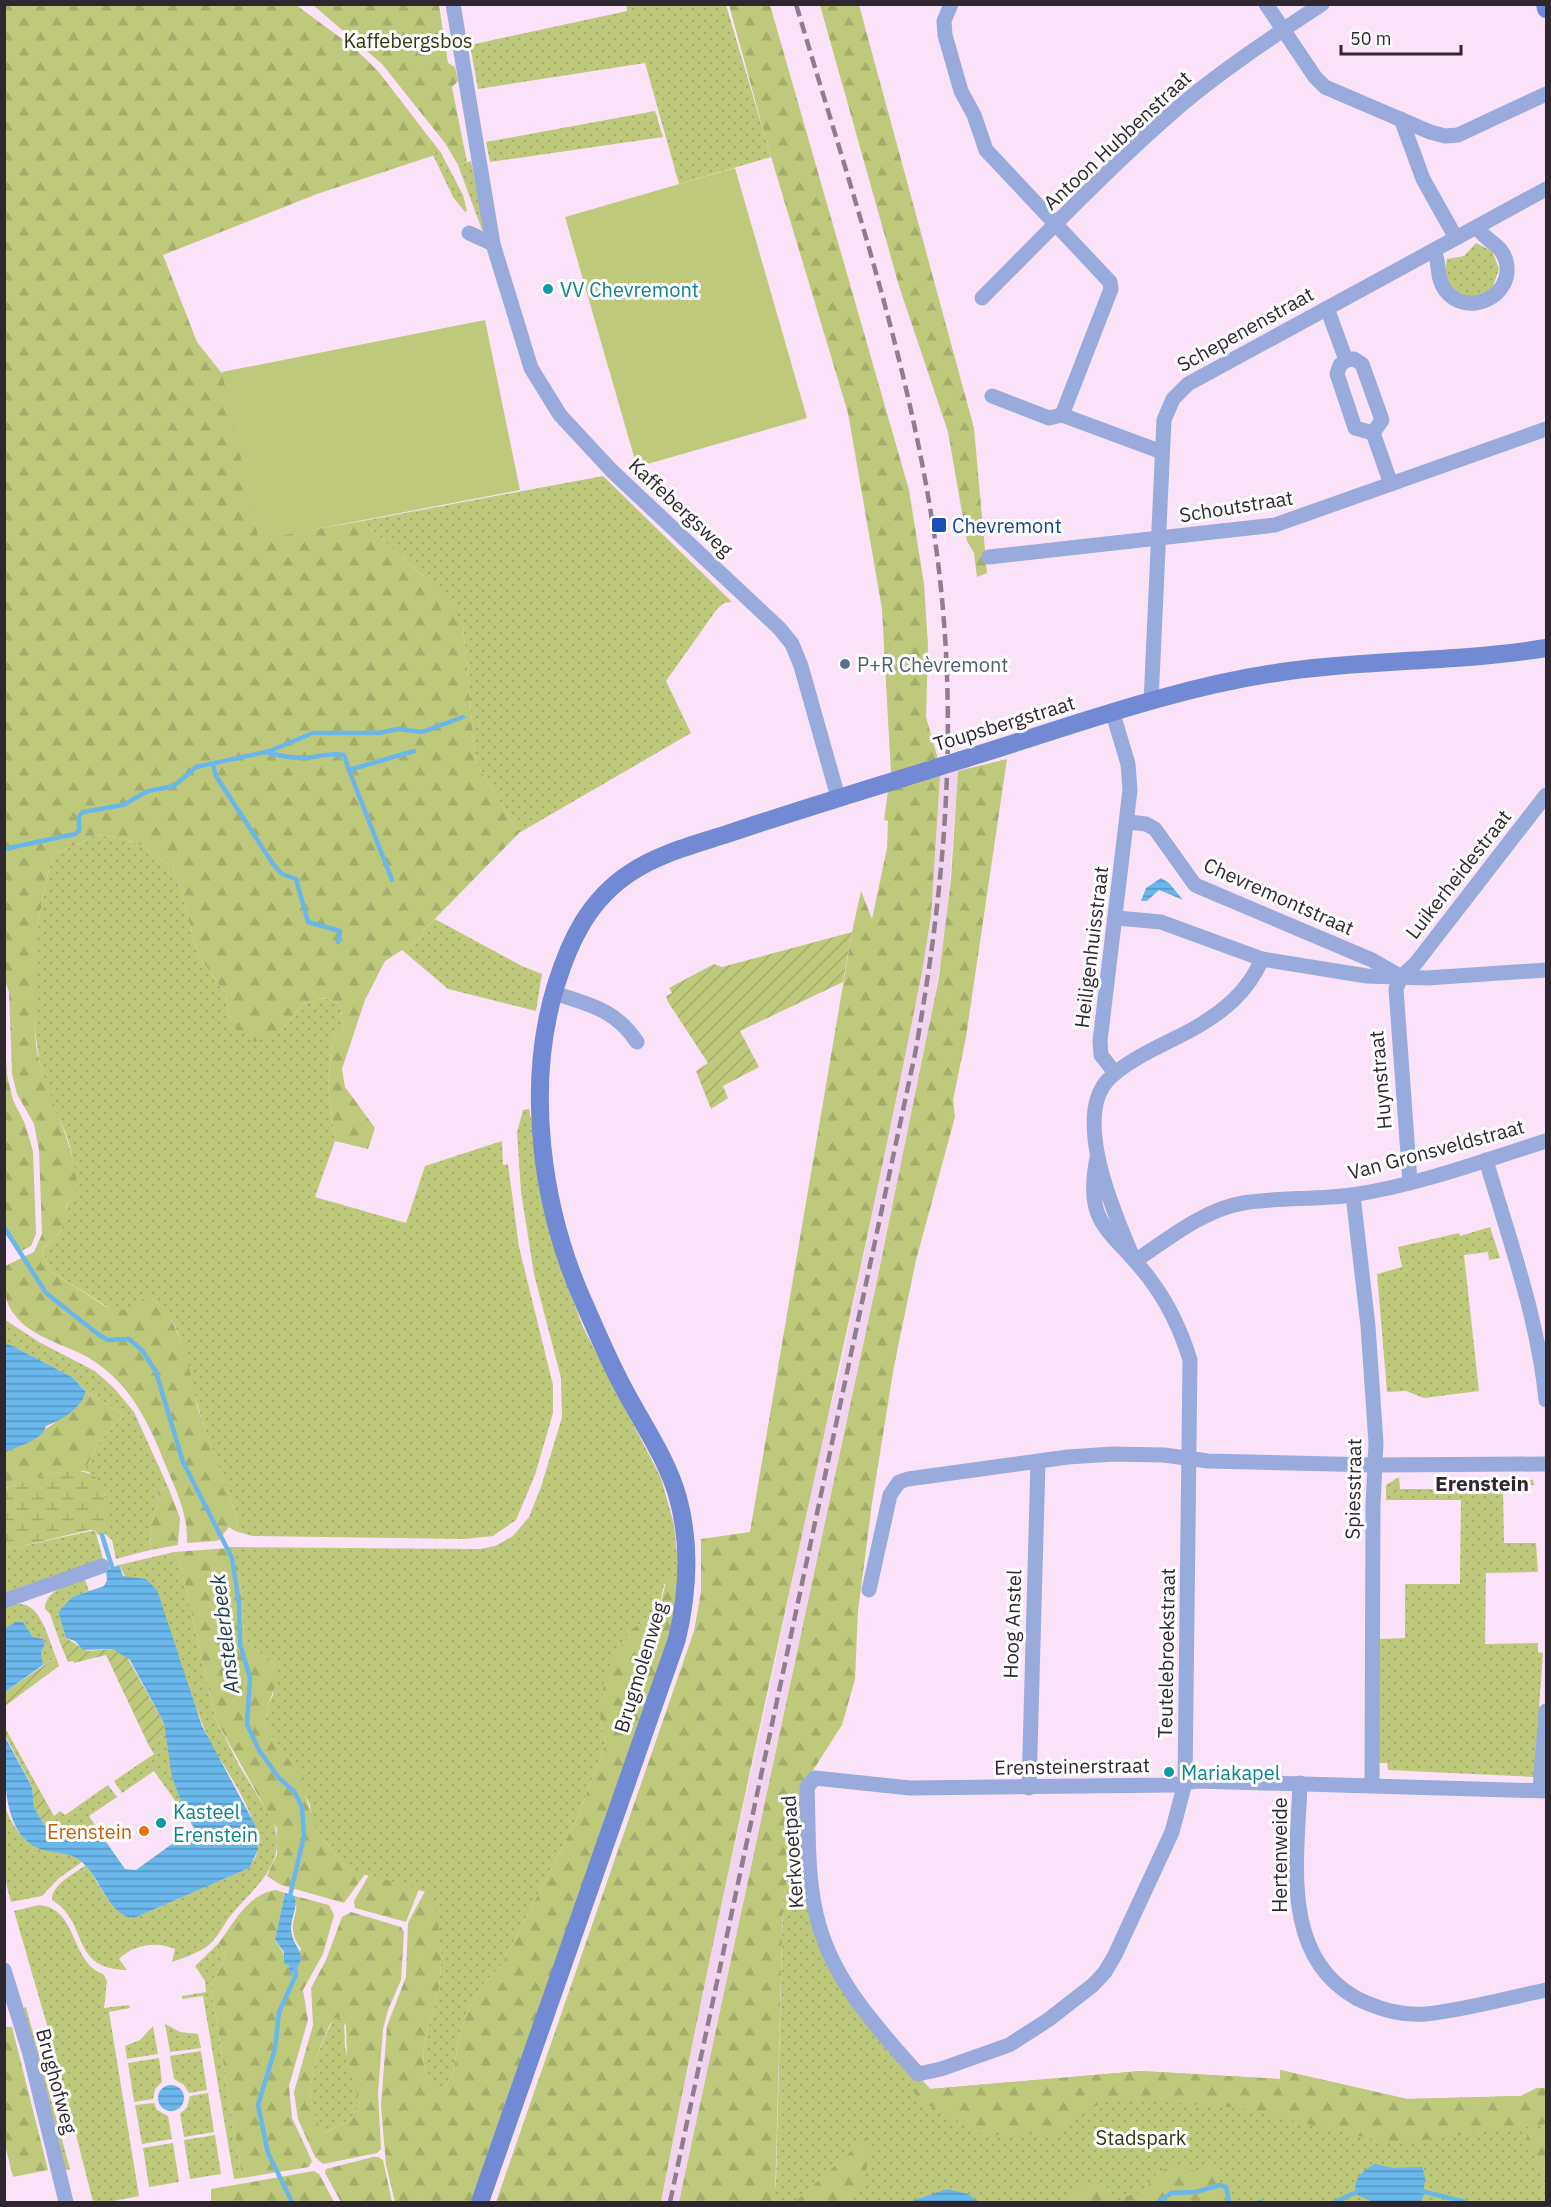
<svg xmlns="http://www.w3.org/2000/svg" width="1551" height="2207" viewBox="0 0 1551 2207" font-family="'IBM Plex Sans',sans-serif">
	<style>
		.built { fill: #f1d5f0 }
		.grass { fill: url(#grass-dots) }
		.forest { fill: url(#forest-firs); fill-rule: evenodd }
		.wetland { fill: url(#wetland-marsh) }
		.garden { fill: url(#garden-furrows) }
		.pitch { fill: #bfc97b }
		.water { fill: url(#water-rules) }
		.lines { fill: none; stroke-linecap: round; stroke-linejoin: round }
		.stream { stroke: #6ab7eb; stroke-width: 4.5 }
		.street { stroke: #99abdd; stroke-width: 15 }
		.secondary { stroke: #728ad3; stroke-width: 18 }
		.rail { stroke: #8e7f8e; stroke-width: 4.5; stroke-dasharray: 12 6; stroke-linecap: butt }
		.secondary-bridge { stroke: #728ad3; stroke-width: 18 }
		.culture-dot { fill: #0f9aa8; stroke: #fff; stroke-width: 2 }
		.transit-dot { fill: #1a4fb4; stroke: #fff; stroke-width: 2 }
		.service-dot { fill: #5c6f8a; stroke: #fff; stroke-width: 2 }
		.food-dot { fill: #e8710a; stroke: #fff; stroke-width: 2 }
		.labels { text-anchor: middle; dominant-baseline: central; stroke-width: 6; stroke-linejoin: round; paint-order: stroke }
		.park-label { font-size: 20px; fill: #323612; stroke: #fff }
		.street-label { font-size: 20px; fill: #2f272f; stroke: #fff }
		.culture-label { font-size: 20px; fill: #0d838f; stroke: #fff; text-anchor: start }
		.transit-label { font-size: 20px; fill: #164399; stroke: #fff; text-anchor: start }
		.service-label { font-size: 20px; fill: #4e5e75; stroke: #fff; text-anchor: start }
		.food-label { font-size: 20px; fill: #c56008; stroke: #fff; text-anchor: end }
		.neighbourhood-label { font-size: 21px; font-weight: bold; fill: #2f272f; stroke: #fff }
		.water-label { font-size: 21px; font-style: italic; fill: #18394f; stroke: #fff }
	</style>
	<defs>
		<pattern id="grass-dots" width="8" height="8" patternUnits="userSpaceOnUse" patternTransform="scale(1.5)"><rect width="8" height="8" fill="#bfc97b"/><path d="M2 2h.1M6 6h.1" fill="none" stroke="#a4ad6b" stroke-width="1.8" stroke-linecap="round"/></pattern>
		<pattern id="forest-firs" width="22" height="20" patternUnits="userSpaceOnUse" patternTransform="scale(1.5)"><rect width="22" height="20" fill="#bfc97b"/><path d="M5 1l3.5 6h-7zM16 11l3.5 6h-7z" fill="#a4ad6b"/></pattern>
		<pattern id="wetland-marsh" width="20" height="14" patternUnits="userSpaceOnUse" patternTransform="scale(1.5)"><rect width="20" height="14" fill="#bfc97b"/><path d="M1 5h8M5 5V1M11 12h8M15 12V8" fill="none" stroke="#a4ad6b"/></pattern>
		<pattern id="garden-furrows" width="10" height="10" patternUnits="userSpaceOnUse" patternTransform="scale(1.5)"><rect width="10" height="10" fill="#bfc97b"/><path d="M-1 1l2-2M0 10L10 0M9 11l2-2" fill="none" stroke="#a4ad6b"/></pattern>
		<pattern id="water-rules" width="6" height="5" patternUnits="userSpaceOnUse" patternTransform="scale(1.5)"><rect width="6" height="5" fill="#6ab7eb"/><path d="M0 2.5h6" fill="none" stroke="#5895bf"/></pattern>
	</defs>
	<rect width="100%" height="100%" fill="#fae3f9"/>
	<polygon class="built" points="958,771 945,940 913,1110 679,2202 661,2202 714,1938 771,1683 819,1451 838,1380 922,972 931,916 940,776"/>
	<g class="grass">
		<polygon points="626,5 726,5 771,157 679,184 645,63 478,89 470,45 627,11"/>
		<polygon points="655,111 663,137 490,162 486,142"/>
		<polygon points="441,153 463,195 467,211 465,212 453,197 433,155"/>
		<polygon points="471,161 485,230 482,230 458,165"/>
		<path d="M1476,243L1492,251L1499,269L1492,289C1487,291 1480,297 1474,297C1453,300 1442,276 1447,259L1464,256Z"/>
		<polygon points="603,476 732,602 724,603 717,609 666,681 691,733 519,833 476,763 463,627 424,577 362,521"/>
		<path d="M96,835L125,839L145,847L172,868L180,886L198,955L225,993L231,1024L284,1028L303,1003L325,998L340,1004L344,1030L332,1041L328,1085L335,1141L315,1197L406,1223L425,1166L502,1141L503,1165L508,1164L519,1247L553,1385V1413L535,1475L516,1520L493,1536L464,1539L252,1536L235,1531L238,1521C225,1483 210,1446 198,1407C186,1372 186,1322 152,1299L126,1310H113L50,1271L42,1250L61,1231L68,1202L75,1193C74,1178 74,1161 70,1147C64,1124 50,1102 44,1078C25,1013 34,920 53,855Z"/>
		<polygon points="435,919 522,966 542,974 536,1011 448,989 402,950 422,937 423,931"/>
		<path d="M529,1109L558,1260L583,1327L661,1478L674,1524L679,1575L664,1585L658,1612L629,1631L600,1718L606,1743L576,1821L501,1966C480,1984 466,2010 459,2038C455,2055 457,2072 445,2086H431C411,2051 437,2015 440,1979C443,1950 438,1920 429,1893L348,1870L317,1832L311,1820L310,1805L285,1755L265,1726L268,1705L273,1695L276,1666L245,1641C241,1618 245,1565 228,1547L480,1549L495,1546L513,1536L529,1517L541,1487L562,1417L561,1378L534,1274L521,1192L517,1132L523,1110Z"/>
		<polygon points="1490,1227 1500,1258 1489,1260 1488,1252 1464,1255 1479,1391 1424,1398 1406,1391 1387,1392 1377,1274 1402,1267 1398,1247 1459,1233 1460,1236"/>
		<polygon points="4,1319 39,1342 95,1371 114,1388 134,1412 168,1487 158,1491 159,1501 151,1524 150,1550 116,1559 112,1540 105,1534 105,1495 89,1472 84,1471 101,1439 124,1415 86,1392 72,1377 5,1342"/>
		<polygon points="1399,1477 1400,1489 1438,1489 1439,1478 1533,1480 1534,1485 1503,1486 1504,1543 1536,1543 1538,1572 1486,1573 1485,1644 1538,1643 1538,1652 1543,1653 1534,1777 1388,1770 1387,1763 1378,1763 1378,1639 1405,1638 1405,1584 1460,1584 1461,1500 1386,1500 1386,1485"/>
		<polygon points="95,1530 104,1562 5,1594 4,1550"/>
		<path d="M174,1552L180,1563L216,1720L239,1765L273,1821C289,1863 255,1886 231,1915C223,1925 217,1940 206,1947C196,1954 183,1958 172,1962L175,1949C157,1941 134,1944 119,1959L127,1970C69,1969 90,1923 52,1900C51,1885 75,1873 86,1865C99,1881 111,1917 134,1918L244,1870C248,1866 254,1861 256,1856C268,1831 225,1766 211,1746L146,1579L126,1578L119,1565Z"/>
		<path d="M84,1577L89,1591L72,1597L58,1612L66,1638L59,1640L50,1614L45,1609C45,1589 70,1586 84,1577Z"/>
		<path d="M16,1604C41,1601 48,1639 56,1657L43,1665L41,1652L45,1644L43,1639L33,1637L23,1622L5,1628V1608Z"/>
		<path d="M166,1734C171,1767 174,1794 194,1821L191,1823L154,1771L122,1793L114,1781L154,1754L149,1746Z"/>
		<polygon points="108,1785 117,1797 89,1816 104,1839 80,1833 57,1832 44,1825 60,1811 65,1815"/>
		<polygon points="804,1803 816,1926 907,2072 924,2082 930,2089 1141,2071 1280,2079 1280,2070 1407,2099 1521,2096 1537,2088 1546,2088 1546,2202 773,2202 776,2184 783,1900 799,1809"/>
		<path d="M4,1806C14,1828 25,1847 51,1851C64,1853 71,1853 82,1862L59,1878L42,1896L11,1902L5,1879Z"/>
		<path d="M39,1905C78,1908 70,1962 103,1974L107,1981L104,2008L129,2005L130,2008L109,2012L139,2196L108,2202H93L56,2056L14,1911Z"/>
		<polygon points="219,1943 226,1959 215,1976 212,1994 242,2178 234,2179 203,1996 182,1999 182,1996 206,1992 205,1981 195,1966"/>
		<polygon points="26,2007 70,2169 64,2171 21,2009"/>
		<path d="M340,2017L344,2019L345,2048L360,2104L352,2118L325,2133C298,2101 314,2060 330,2026L334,2019Z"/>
		<polygon points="165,2024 180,2032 198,2034 201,2048 170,2052"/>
		<polygon points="153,2026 158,2054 127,2059 125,2046 140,2040"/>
		<polygon points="201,2051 207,2090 189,2093 184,2085 174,2079 170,2056"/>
		<polygon points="159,2058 162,2082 155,2089 153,2099 134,2102 128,2063"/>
		<polygon points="208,2093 214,2132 184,2137 180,2114 187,2107 190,2096"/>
		<polygon points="154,2103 157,2110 168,2116 172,2139 142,2144 135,2105"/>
		<polygon points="215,2135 221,2174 190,2179 184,2140"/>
		<polygon points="173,2143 179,2182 149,2187 143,2148"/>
	</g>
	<g class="forest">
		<path d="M4,5H296L353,47L378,71L441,153L317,194L163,255L197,342L224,376L259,539L362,521L447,598L455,610L463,627L476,763L519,833L423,931L422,937L385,961L365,1000L342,1069L345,1087L375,1128L368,1149L335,1141L328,1085L332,1041L344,1030L340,1004L325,998L303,1003L284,1028L255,1042L231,1024L225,993L198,955L180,886L172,868L145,847L125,839L96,835L53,855C35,915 31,983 36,1045C40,1081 86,1167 75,1193C73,1197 69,1200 67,1204C65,1212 66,1219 63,1227C59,1235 48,1243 42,1250L50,1271L107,1307L126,1310L145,1298L152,1299L167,1311L185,1349L197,1406L238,1521L235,1531L229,1527L219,1540L215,1541L187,1543C188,1516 178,1494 167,1469C150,1425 131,1383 89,1358C65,1344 31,1338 14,1314C2,1299 5,1284 5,1266L34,1252L42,1234L39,1150L34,1124L17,1094L12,1074L9,992L4,978Z"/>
		<polygon points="313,5 439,5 448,63 455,67 458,81 452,87 467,162 458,165 445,143 382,64"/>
		<polygon points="729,5 770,5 909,490 924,584 928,647 926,717 938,759 891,774 882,609 848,413 766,140"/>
		<polygon points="820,5 859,5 974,428 987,573 977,577 974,553 967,541 948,432 899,286"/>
		<polygon points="1007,759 966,1037 953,1100 955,1117 916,1260 894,1366 872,1503 858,1611 855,1679 842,1725 803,1786 804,1803 799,1809 783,1900 775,2202 679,2202 880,1266 939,977 951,879 958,771"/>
		<path d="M940,776L931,916L922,972C840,1384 740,1791 661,2202H496L694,1631L701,1592V1539L750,1532L852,932L861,891L872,919L887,848L888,821L884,820L888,791Z"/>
		<polygon points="4,1024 7,1075 13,1100 25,1124 33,1151 36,1234 31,1246 18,1253 5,1233"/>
		<path d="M86,1392L124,1415L101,1439L84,1471L52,1473L5,1488V1452C23,1445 80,1410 86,1392Z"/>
		<polygon points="168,1487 180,1518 178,1545 150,1550 151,1524 159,1501 158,1491"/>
		<path d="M229,1548C245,1565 241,1618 245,1641L276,1666L279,1676L268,1705L265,1726L298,1773L317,1832L348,1870L365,1874L344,1903L281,1885L267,1876L277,1854V1829L216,1720L180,1563L174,1552Z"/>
		<path d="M679,1575L669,1637L471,2202H395L386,2165L381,2106L387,2026L406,1977L408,1923L425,1891L429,1893C442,1917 444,1970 437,1997C430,2027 414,2056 431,2085L445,2086C457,2072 455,2055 459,2038C466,2010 480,1984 501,1966L576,1821L606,1743L600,1718L605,1674L629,1631L658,1612L667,1579Z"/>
		<polygon points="369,1875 419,1889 406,1922 355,1908 354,1901"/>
		<path d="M276,1890L285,1893L275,1941C283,1950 288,1962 291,1974L301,1949C283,1923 301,1919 295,1896L329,1905L334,1915L323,1954L303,1990L308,2020L289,2086L292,2118L312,2161L309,2167L242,2178L212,1994L215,1976L226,1959L219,1943C234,1922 249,1893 276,1890Z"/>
		<path d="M351,1912L401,1927L404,1932L401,1980L388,2010L383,2029L378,2093L381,2149L377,2153L323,2164L315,2157L298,2119L294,2092L313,2025L311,1988L326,1960L342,1917ZM341,2017L346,2026L347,2063L360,2104L352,2118L325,2133C298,2101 315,2059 329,2026L334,2019Z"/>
		<polygon points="5,2027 12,2027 48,2170 13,2177 5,2145"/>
		<polygon points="1280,2070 1407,2099 1521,2096 1537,2088 1546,2088 1546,2124 1393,2144 1239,2108 1118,2098 1093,2107 1054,2134 984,2135 919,2100 913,2090 924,2082 930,2089 1141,2071 1280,2079"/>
		<polygon points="1525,2131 1546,2131 1546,2184"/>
		<path d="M867,2137C868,2146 870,2157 867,2167C865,2174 861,2177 863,2185L843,2202H795Z"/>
		<polygon points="373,2157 378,2157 383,2160 392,2202 341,2202 325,2173 326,2169"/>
		<path d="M1213,2162L1221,2170L1219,2187L1225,2188L1226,2202H1069L1071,2192C1086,2183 1106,2173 1111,2198L1119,2201C1128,2194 1138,2194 1148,2187L1150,2180C1175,2157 1176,2170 1203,2171Z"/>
		<polygon points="314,2171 319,2174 334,2202 211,2202 211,2189"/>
	</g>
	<path class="wetland" d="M75,1471C111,1471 107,1508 105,1534L98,1535L95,1530H89L5,1550V1488L52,1473Z"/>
	<g class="garden">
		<polygon points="852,932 843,982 740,1031 759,1067 723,1086 728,1098 711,1109 696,1071 708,1063 668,1002 666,996 672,993 669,988 714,964 722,967"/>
		<polygon points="66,1638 87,1651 113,1649 127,1657 164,1723 166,1734 149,1746 106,1655 74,1663 73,1661 68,1662 59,1640"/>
		<polygon points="56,1657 59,1666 5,1706 5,1692"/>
		<polygon points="4,1726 54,1816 44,1825 34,1807 32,1786 5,1735"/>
	</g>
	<g class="pitch">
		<polygon points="735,168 807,418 637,467 565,217"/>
		<polygon points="485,320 520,490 259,540 222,372"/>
	</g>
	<g class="water">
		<polygon points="1161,878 1169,883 1183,900 1159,890 1147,901 1141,901 1146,888"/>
		<path d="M5,1342L72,1377L86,1392C80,1409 62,1420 46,1426C43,1440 17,1447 5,1452Z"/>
		<path d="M119,1565L123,1576L146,1579L157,1590L202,1726L254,1823L258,1835V1850L249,1868L134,1918C110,1917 101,1881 86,1866C72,1850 58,1855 40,1849C0,1833 5,1772 4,1735L32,1787L34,1807L44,1825L57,1832L80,1833L104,1839L125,1869L136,1870L194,1828L191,1823L194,1821L181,1801L172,1777L164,1723L130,1660L113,1649L83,1650L75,1641L66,1638L58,1612L72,1597L104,1586L107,1580L106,1570Z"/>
		<polygon points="17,1622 23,1622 33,1637 43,1639 45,1644 41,1652 43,1665 5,1692 5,1628"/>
		<path d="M285,1893L295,1896C298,1908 291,1917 291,1929C293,1953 313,1951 290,1976L289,1966L284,1963V1952L275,1940Z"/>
		<circle cx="171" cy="2098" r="13"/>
		<path d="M1375,2164L1393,2168L1422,2167L1425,2177L1424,2189L1426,2191L1421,2202H1373L1357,2195C1351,2180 1363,2170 1375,2164Z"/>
		<polygon points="947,2189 968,2194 979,2202 909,2202"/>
	</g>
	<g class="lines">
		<g class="stream">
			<path d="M266,752C279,756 291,758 305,758C317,757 331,752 344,755L349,770L414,751"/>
			<polyline points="213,764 216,776 273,864 282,874 296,879 308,922 340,931 338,942"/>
			<polyline points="349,770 392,880"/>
			<polyline points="4,849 75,834 79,831 79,816 83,812 123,805 148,791 174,786 196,767 270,751 313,733 379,733 398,729 422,732 463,717"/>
			<polyline points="4,1227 46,1293 99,1335 108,1340 129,1339 142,1350 156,1372 183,1462 232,1558 239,1604 240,1644 250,1678 247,1724 259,1750 279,1778 294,1791 302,1807 304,1836 289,1900"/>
			<polyline points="102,1535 112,1567"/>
			<polyline points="1421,2191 1465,2202"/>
			<polyline points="292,2202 268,2153 258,2105 275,2049 279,2012 296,1975 295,1967"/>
			<polyline points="1159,2202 1171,2193 1196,2192 1220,2185 1226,2187 1229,2202"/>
			<polyline points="1259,2202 1260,2202"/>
			<polyline points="1335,2202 1359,2191"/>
		</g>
		<g class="street">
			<polyline points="453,4 493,244 531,368 560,415 612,471 780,629 792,644 801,666 838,797"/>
			<polyline points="951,4 944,21 945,35 961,91 974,115 986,150 1110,282 1111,289 1062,415"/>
			<polyline points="1266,4 1315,77 1325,87 1430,132 1445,136 1458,135 1546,94"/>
			<polyline points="1401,119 1423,179 1456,238"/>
			<polyline points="469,233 493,244"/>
			<path d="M1434,250C1440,263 1436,278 1445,290C1467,319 1515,296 1506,261C1502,244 1485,241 1477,227"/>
			<path d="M982,298C1047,233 1111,165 1181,105C1225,68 1274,36 1322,4"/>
			<polyline points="1327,308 1346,360 1354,359 1362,364 1382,420 1373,433 1391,484"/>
			<polyline points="1346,360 1340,365 1337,374 1355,428 1373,433"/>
			<polyline points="992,396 1049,418 1062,415 1162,452"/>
			<polyline points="989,557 1275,525 1546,429"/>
			<polyline points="1151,702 1164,420 1173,399 1188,384 1546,189"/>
			<polyline points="1113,714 1128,764 1130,790 1100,1041 1101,1055 1115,1073"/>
			<polyline points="1128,822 1146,824 1155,829 1195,885 1372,960 1398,975"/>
			<polyline points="1117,918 1161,922 1262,959 1367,976 1427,978 1546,970"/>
			<path d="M554,993C590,1005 615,1009 637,1042"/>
			<path d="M1097,1158C1083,1227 1113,1230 1149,1278C1168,1303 1181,1330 1190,1360L1185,1783L1172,1832L1115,1955L1105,1972L1093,1985L1048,2020L1009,2045L941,2069L918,2074C879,2030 835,1983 819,1925C806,1881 809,1832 807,1787L815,1778L910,1788L1172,1785L1197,1781L1546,1791"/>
			<path d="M1486,1160C1509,1239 1538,1318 1546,1400"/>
			<polyline points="1410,1182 1396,989 1401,977 1416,963 1546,795"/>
			<polyline points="1353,1195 1368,1326 1376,1443 1373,1505 1372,1785"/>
			<path d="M1132,1255C1115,1215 1073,1120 1107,1081C1125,1060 1168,1043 1193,1029C1223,1012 1248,992 1262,959"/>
			<path d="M1135,1261C1168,1239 1203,1210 1243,1203C1279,1197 1316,1200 1352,1195C1418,1185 1483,1161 1546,1141"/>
			<polyline points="869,1590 890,1495 899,1482 908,1479 1068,1457 1113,1454 1164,1455 1208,1461 1375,1465 1546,1464"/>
			<polyline points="4,1601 102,1566"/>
			<path d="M1300,1783C1298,1856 1279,1955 1356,1998C1378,2009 1401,2016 1426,2014C1466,2010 1507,1998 1546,1990"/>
			<polyline points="1029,1788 1038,1462"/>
			<polyline points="1540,1790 1546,1711"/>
			<polyline points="4,1970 30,2054 66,2202"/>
		</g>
		<g class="secondary">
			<polyline points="1545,4 1546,9"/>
			<path d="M961,760C1069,727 1177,686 1289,671C1374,659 1462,662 1546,648"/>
			<path d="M480,2202L677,1639C688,1592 691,1545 678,1498C667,1458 641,1422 622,1385C608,1359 596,1330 584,1303C541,1207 525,1086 556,985C570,940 589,900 630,873C659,853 697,844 730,833C795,811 861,791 926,771"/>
		</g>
		<path class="rail" d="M670,2202L915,1054C946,882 960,714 935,540C909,358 848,181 796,4"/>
		<polyline class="secondary-bridge" points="926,771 961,760"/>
	</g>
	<g class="culture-dot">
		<circle cx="548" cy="289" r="6"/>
		<circle cx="1169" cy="1772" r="6"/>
		<circle cx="161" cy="1823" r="6"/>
	</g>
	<rect class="transit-dot" x="931" y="517" width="16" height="16" rx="3"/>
	<circle class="service-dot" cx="845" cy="664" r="6"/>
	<circle class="food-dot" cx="144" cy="1831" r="6"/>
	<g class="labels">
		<g class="park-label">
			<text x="408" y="40">Kaffebergsbos</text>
			<text x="1141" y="2137">Stadspark</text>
		</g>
		<g class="street-label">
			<text transform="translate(1117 140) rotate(-43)">Antoon Hubbenstraat</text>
			<text transform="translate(1245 329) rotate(-29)">Schepenenstraat</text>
			<text transform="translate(1236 506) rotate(-9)">Schoutstraat</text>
			<text transform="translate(681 507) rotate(43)">Kaffebergsweg</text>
			<text transform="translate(1004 723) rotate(-17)">Toupsbergstraat</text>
			<text transform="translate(1458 874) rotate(-52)">Luikerheidestraat</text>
			<text transform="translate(1279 896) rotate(24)">Chevremontstraat</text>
			<text transform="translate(1091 947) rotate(-83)">Heiligenhuisstraat</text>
			<text transform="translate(1380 1080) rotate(-95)">Huynstraat</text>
			<text transform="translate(1436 1149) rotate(-15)">Van Gronsveldstraat</text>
			<text transform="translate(1353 1489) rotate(-89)">Spiesstraat</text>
			<text transform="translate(1012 1624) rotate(-88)">Hoog Anstel</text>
			<text transform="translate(1166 1653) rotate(-89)">Teutelebroekstraat</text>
			<text transform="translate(640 1667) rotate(-73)">Brugmolenweg</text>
			<text transform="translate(1072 1766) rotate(-1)">Erensteinerstraat</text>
			<text transform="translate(792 1852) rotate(-94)">Kerkvoetpad</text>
			<text transform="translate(1279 1855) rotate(-90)">Hertenweide</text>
			<text transform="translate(57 2081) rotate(75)">Brughofweg</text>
		</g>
		<g class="culture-label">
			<text x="560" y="289">VV Chevremont</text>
			<text x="1181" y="1772">Mariakapel</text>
			<text x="173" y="1811">Kasteel<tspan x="173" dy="23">Erenstein</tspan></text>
		</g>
		<g class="transit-label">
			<text x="952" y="525">Chevremont</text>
		</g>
		<g class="service-label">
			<text x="857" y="664">P+R Chèvremont</text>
		</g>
		<g class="food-label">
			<text x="132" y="1831">Erenstein</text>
		</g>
		<g class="neighbourhood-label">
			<text x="1482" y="1483">Erenstein</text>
		</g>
		<g class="water-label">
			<text transform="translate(224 1634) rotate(-97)">Anstelerbeek</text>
		</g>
	</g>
	<rect width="1551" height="2207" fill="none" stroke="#2f272f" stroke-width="12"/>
	<path d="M1341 45v9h120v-9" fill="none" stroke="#2f272f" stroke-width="3"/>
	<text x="1350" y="45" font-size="18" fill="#2f272f" stroke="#ffffff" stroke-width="4.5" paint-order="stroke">50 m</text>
</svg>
